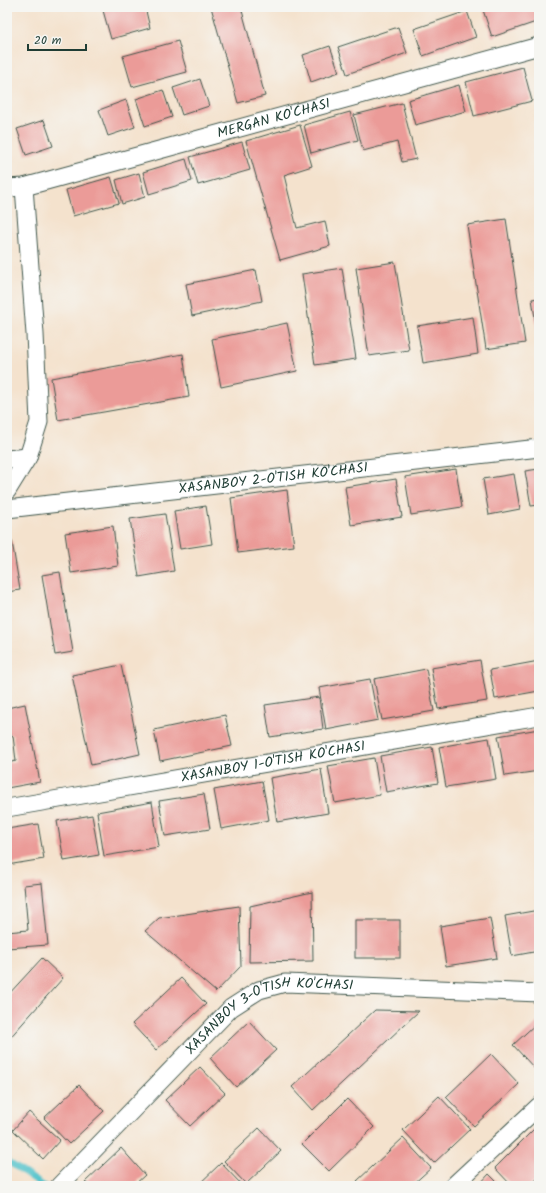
<svg xmlns="http://www.w3.org/2000/svg" width="546" height="1193" viewBox="0 0 546 1193" font-family="Kalam,sans-serif">
	<style>
		.lines { fill: none; stroke-linecap: round; stroke-linejoin: round }
		.stream { stroke: #56c4cc; stroke-width: 6 }
		.building { fill: #eb9b98 }
		.street-casing { stroke: #3f564b; stroke-width: 19 }
		.street { stroke: #fff; stroke-width: 17 }
		.labels { text-anchor: middle; dominant-baseline: central; stroke-width: 3; stroke-linejoin: round; paint-order: stroke }
		.street-label { font-size: 14px; fill: #1f3d34; stroke: #f6f6f2 }
	</style>
	<rect width="100%" height="100%" fill="#f6f6f2"/>
	<filter id="ink" filterUnits="userSpaceOnUse"><feTurbulence type="fractalNoise" baseFrequency=".025" numOctaves="2"/><feDisplacementMap in="SourceGraphic" scale="8" xChannelSelector="R" yChannelSelector="G"/><feConvolveMatrix kernelMatrix="1 2 1 2 8 2 1 2 1" color-interpolation-filters="sRGB"/></filter>
	<filter id="wash" filterUnits="userSpaceOnUse"><feTurbulence type="fractalNoise" baseFrequency=".012" numOctaves="4" result="noise"/><feDisplacementMap in="SourceGraphic" scale="16" xChannelSelector="R" yChannelSelector="G"/><feGaussianBlur stdDeviation="0.9" result="paint"/><feColorMatrix in="noise" values="0 0 0 0 0 0 0 0 0 0 0 0 0 0 0 0 0 1.4 0 .05"/><feComposite in="paint" operator="in"/></filter>
	<g filter="url(#wash)">
		<rect width="100%" height="100%" fill="#f4e2cd"/>
		<g class="lines">
			<polyline class="stream" points="7,1161 44,1186"/>
		</g>
		<g id="blocks">
			<g class="building">
				<polygon points="102,7 145,7 150,28 111,39"/>
				<polygon points="211,7 241,7 265,96 238,103"/>
				<polygon points="482,7 539,7 539,21 492,37"/>
				<polygon points="467,11 476,37 423,56 414,29"/>
				<polygon points="398,27 407,53 347,74 338,47"/>
				<polygon points="178,41 187,72 132,87 123,56"/>
				<polygon points="330,46 339,72 311,82 303,55"/>
				<polygon points="523,67 532,101 474,116 466,82"/>
				<polygon points="200,79 209,106 182,115 173,88"/>
				<polygon points="459,85 466,111 415,125 408,100"/>
				<polygon points="163,90 172,117 145,126 136,99"/>
				<polygon points="126,100 135,127 108,136 99,110"/>
				<polygon points="402,103 416,159 402,162 397,142 363,151 354,115"/>
				<polygon points="350,112 358,140 311,153 304,125"/>
				<polygon points="44,120 53,146 26,155 17,129"/>
				<polygon points="300,125 312,166 284,175 297,228 325,221 330,246 280,260 246,141"/>
				<polygon points="242,142 250,170 198,185 190,157"/>
				<polygon points="186,159 192,181 149,194 143,172"/>
				<polygon points="139,173 145,197 122,204 116,180"/>
				<polygon points="111,177 119,203 73,216 66,190"/>
				<polygon points="7,212 8,212 10,233 7,233"/>
				<polygon points="506,219 525,343 486,349 467,225"/>
				<polygon points="395,262 409,350 369,356 356,268"/>
				<polygon points="342,268 356,359 315,365 302,274"/>
				<polygon points="256,270 262,301 192,316 186,284"/>
				<polygon points="7,286 8,286 10,316 7,316"/>
				<polygon points="539,298 539,337 538,337 532,299"/>
				<polygon points="473,317 478,354 423,363 417,326"/>
				<polygon points="287,323 297,371 221,387 212,339"/>
				<polygon points="183,354 189,397 58,420 51,378"/>
				<polygon points="456,469 462,507 411,515 405,477"/>
				<polygon points="539,469 539,505 531,506 525,471"/>
				<polygon points="514,474 520,509 489,515 483,479"/>
				<polygon points="396,479 402,517 351,525 345,487"/>
				<polygon points="287,490 294,546 238,553 231,498"/>
				<polygon points="206,506 212,544 180,549 174,511"/>
				<polygon points="165,514 174,571 139,577 130,519"/>
				<polygon points="113,526 118,566 71,573 65,533"/>
				<polygon points="12,541 20,590 7,592 7,542"/>
				<polygon points="60,572 73,652 55,655 42,575"/>
				<polygon points="480,660 487,701 438,709 431,668"/>
				<polygon points="539,661 539,691 495,699 490,670"/>
				<polygon points="121,665 140,754 91,765 72,675"/>
				<polygon points="426,669 434,711 382,720 374,679"/>
				<polygon points="370,679 378,720 326,730 319,688"/>
				<polygon points="319,697 323,729 270,737 265,705"/>
				<polygon points="25,704 40,782 7,788 7,763 16,761 13,736 7,732 7,708"/>
				<polygon points="225,715 232,746 160,761 154,730"/>
				<polygon points="539,729 539,771 505,776 498,736"/>
				<polygon points="489,738 496,779 446,787 439,747"/>
				<polygon points="432,747 438,783 386,792 380,756"/>
				<polygon points="374,758 380,795 335,803 328,766"/>
				<polygon points="321,769 328,813 277,822 270,778"/>
				<polygon points="262,781 269,820 221,829 214,790"/>
				<polygon points="204,794 210,829 165,836 159,801"/>
				<polygon points="152,802 159,847 104,856 97,812"/>
				<polygon points="92,815 99,855 64,861 57,821"/>
				<polygon points="38,824 44,859 7,865 7,829"/>
				<polygon points="42,883 48,945 7,948 7,932 28,930 24,885"/>
				<polygon points="312,892 313,961 249,962 250,906"/>
				<polygon points="239,906 241,966 216,992 145,931 159,918"/>
				<polygon points="539,910 539,951 512,956 505,916"/>
				<polygon points="490,918 497,958 446,966 440,926"/>
				<rect x="355" y="920" width="45" height="38"/>
				<polygon points="42,958 63,978 7,1041 7,996"/>
				<polygon points="181,978 206,1004 156,1050 132,1024"/>
				<polygon points="375,1010 419,1011 313,1110 292,1087"/>
				<polygon points="249,1021 276,1050 236,1087 210,1058"/>
				<polygon points="539,1021 539,1065 535,1069 513,1045"/>
				<polygon points="491,1054 519,1084 474,1126 446,1097"/>
				<polygon points="200,1067 225,1093 190,1126 165,1100"/>
				<polygon points="79,1085 104,1111 69,1144 44,1118"/>
				<polygon points="439,1096 470,1129 434,1163 403,1130"/>
				<polygon points="347,1099 374,1127 329,1171 302,1144"/>
				<polygon points="29,1112 60,1140 43,1159 13,1130"/>
				<polygon points="539,1124 539,1177 530,1186 512,1186 495,1168"/>
				<polygon points="259,1128 281,1151 246,1184 224,1161"/>
				<polygon points="403,1138 431,1168 411,1186 362,1186 357,1181"/>
				<polygon points="121,1148 145,1175 133,1186 90,1186 85,1182"/>
				<polygon points="221,1163 242,1185 240,1186 197,1186"/>
				<polygon points="489,1174 501,1186 478,1186"/>
			</g>
		</g>
	</g>
	<g filter="url(#ink)">
		<use href="#blocks" fill-opacity="0" stroke="#3f564b" stroke-width="1"/>
		<g class="lines">
			<g class="street-casing">
				<g id="street">
					<path id="s1" d="M7,188L24,187L539,46"/>
					<polyline points="7,459 28,457"/>
					<polyline points="7,491 28,457 39,422 35,334 24,187"/>
					<path id="s2" d="M7,509L539,448"/>
					<path id="s3" d="M7,808L539,716"/>
					<path id="s4" d="M59,1186L231,1008L259,990L285,983L539,993"/>
					<polyline points="453,1186 539,1106"/>
				</g>
			</g>
			<use href="#street" class="street"/>
		</g>
	</g>
	<g class="labels">
		<g class="street-label">
			<text stroke="none"><textPath href="#s1" startOffset="276">MERGAN KO'CHASI</textPath></text>
			<text stroke="none"><textPath href="#s2" startOffset="268">XASANBOY 2-O'TISH KO'CHASI</textPath></text>
			<text stroke="none"><textPath href="#s3" startOffset="270">XASANBOY 1-O'TISH KO'CHASI</textPath></text>
			<text stroke="none"><textPath href="#s4" startOffset="281">XASANBOY 3-O'TISH KO'CHASI</textPath></text>
		</g>
	</g>
	<rect width="546" height="1193" fill="none" stroke="#f6f6f2" stroke-width="24"/>
	<path d="M28 44v6h58v-6" fill="none" stroke="#1f3d34" stroke-width="2"/>
	<text x="34" y="44" font-size="12" fill="#1f3d34" stroke="#f6f6f2" stroke-width="3" paint-order="stroke">20 m</text>
</svg>
